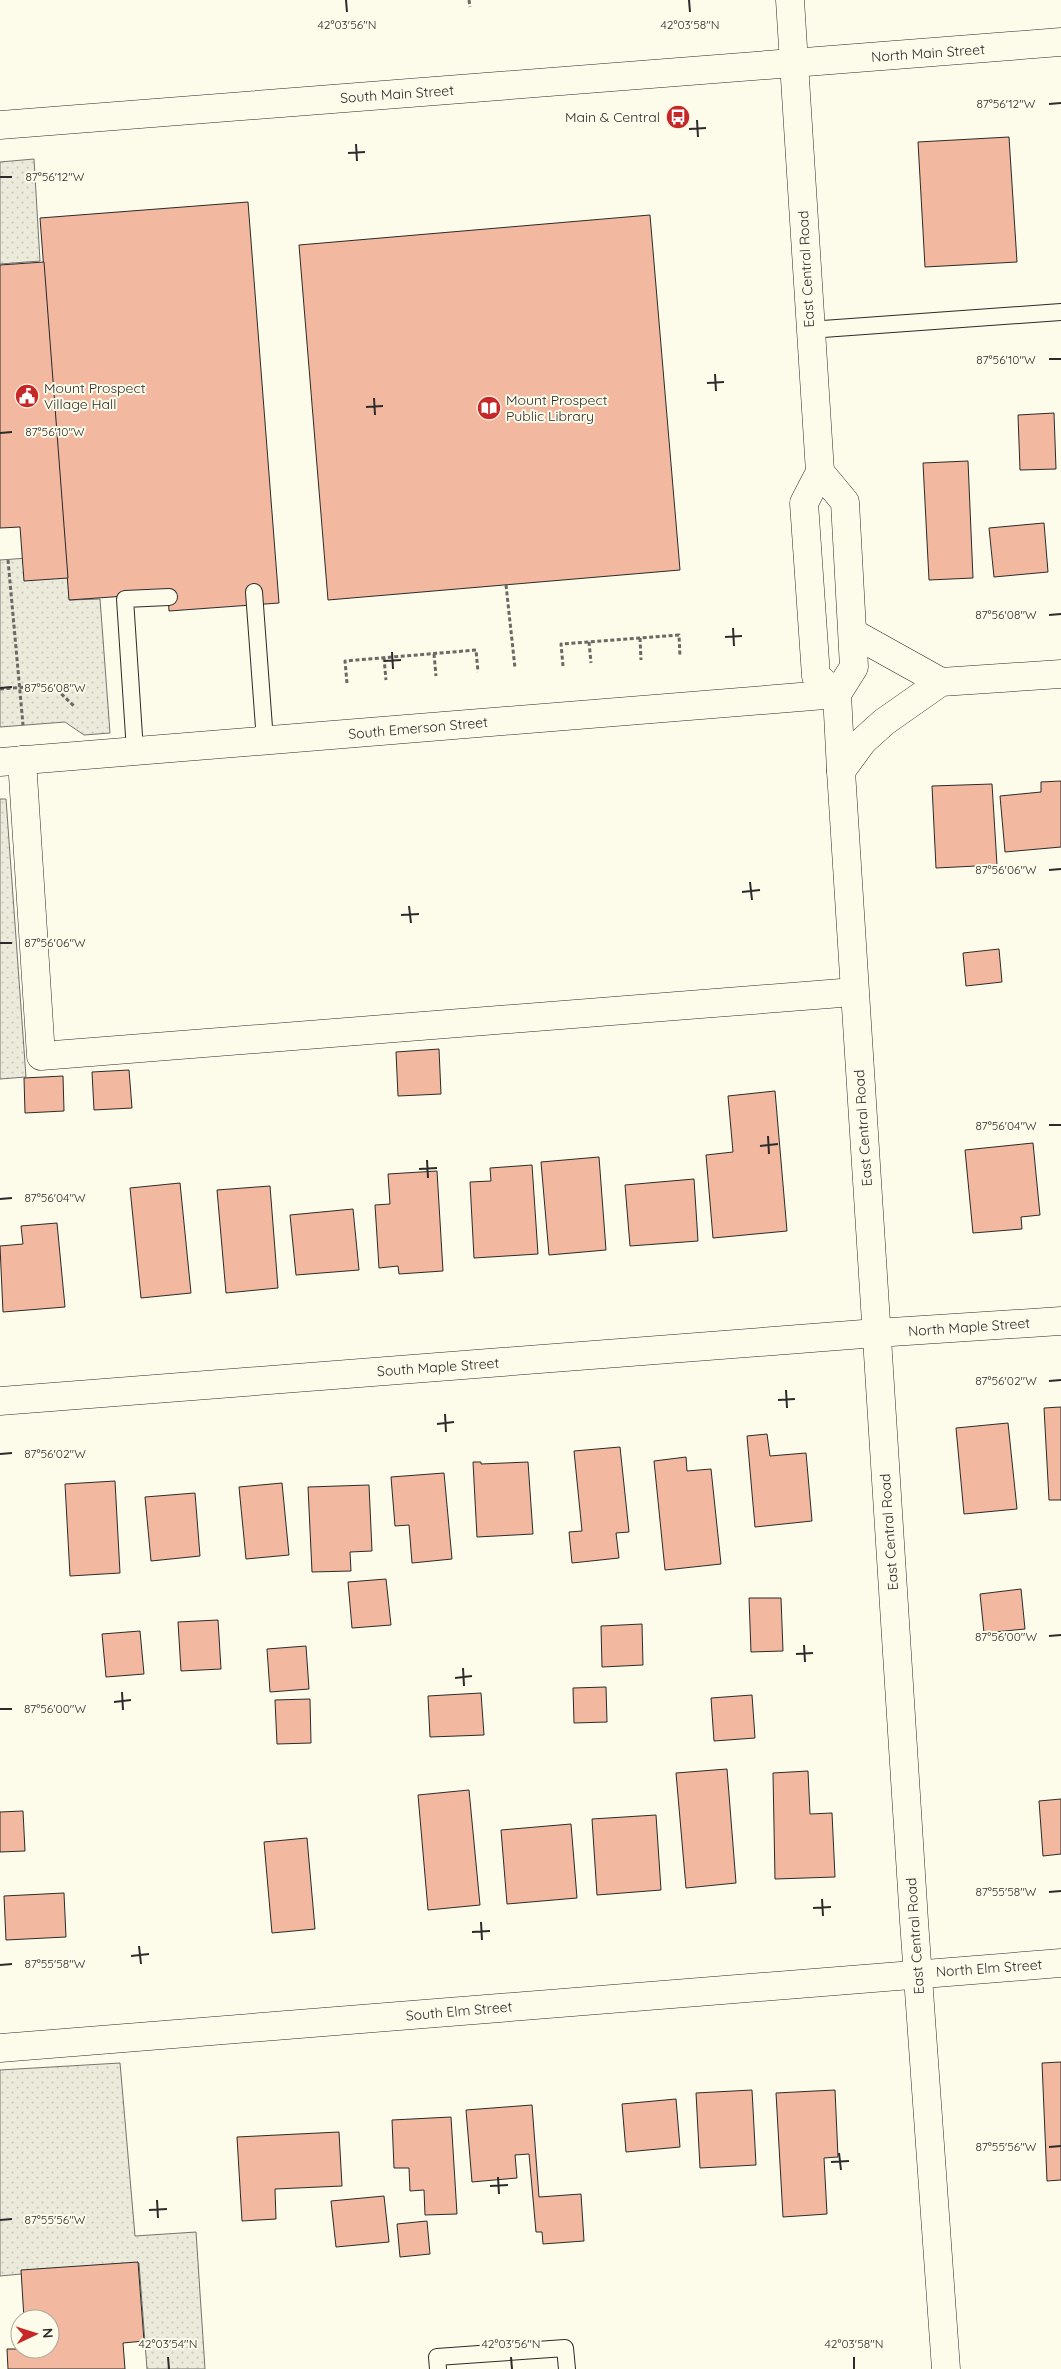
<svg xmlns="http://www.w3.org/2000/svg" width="1061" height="2369" viewBox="0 0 1061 2369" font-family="Quicksand,sans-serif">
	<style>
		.park { fill: url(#park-dots); stroke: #74746e }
		.building { fill: #f2b8a0; stroke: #2b2b2b }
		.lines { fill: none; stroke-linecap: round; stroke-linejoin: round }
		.lane-casing { stroke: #2b2b2b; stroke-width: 18 }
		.street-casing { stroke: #2b2b2b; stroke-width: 29 }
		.secondary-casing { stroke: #2b2b2b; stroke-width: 29 }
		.primary-casing { stroke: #2b2b2b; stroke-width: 29 }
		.path { stroke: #6a6964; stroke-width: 3; stroke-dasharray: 4 2.5; stroke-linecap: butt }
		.lane { stroke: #fdfbea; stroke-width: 16 }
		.street { stroke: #fdfbea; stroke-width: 28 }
		.secondary { stroke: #fdfbea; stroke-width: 28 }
		.primary { stroke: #fdfbea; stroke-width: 28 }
		.ticks { fill: none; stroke: #2b2b2b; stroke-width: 2 }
		.labels { text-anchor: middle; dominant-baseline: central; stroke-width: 4; stroke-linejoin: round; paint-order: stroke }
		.street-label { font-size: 14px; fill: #2b2b2b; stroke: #fdfbea }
		.poi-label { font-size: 14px; fill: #2b2b2b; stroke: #fdfbea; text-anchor: start }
		.ticks-label { font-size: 12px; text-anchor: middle; fill: #2b2b2b; stroke: #fdfbea; stroke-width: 4; stroke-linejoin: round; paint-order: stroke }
	</style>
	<defs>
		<pattern id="park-dots" width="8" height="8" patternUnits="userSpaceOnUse" patternTransform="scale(1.25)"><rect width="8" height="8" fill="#ecebdb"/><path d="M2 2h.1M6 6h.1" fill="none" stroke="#cbcabc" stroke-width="1.8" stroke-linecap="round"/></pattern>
	</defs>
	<rect width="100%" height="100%" fill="#fdfbea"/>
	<g class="park">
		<polygon points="34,159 40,261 0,264 0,162"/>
		<polygon points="28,558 68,578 70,600 100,599 110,733 84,735 65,722 0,727 0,560"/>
		<polygon points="0,799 6,799 26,1077 0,1079"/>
		<polygon points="120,2063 135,2236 196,2232 205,2369 147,2369 139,2263 0,2276 0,2070"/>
	</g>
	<g class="building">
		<polygon points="1009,137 1017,262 925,267 918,142"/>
		<polygon points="248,202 279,603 169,611 168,593 69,600 40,218"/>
		<polygon points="650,215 680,570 328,600 299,245"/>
		<polygon points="44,262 68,578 24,581 20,527 0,528 0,265"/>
		<polygon points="1054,413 1056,469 1020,470 1018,415"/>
		<polygon points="968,461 973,578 929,580 923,463"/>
		<polygon points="1044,523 1048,572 994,577 989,528"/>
		<polygon points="1061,781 1061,847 1005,852 1000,796 1041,792 1041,782"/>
		<polygon points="992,784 997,865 936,868 932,786"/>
		<polygon points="999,949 1002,982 966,986 963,953"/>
		<polygon points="439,1049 441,1094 398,1096 396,1052"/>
		<polygon points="129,1070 132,1108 94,1110 92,1072"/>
		<polygon points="63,1076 64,1111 25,1113 24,1078"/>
		<polygon points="775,1091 787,1231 713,1238 706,1155 733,1152 728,1096"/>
		<polygon points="1033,1143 1040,1215 1021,1217 1022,1229 973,1233 965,1150"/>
		<polygon points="599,1157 606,1250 549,1255 541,1162"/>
		<polygon points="532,1165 538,1254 474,1258 470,1182 491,1181 490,1168"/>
		<polygon points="437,1171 443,1271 399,1274 398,1266 379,1268 375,1205 390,1204 388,1174"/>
		<polygon points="694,1179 698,1241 630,1246 625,1185"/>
		<polygon points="180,1183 191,1293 141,1298 130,1188"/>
		<polygon points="270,1186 278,1288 226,1293 217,1190"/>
		<polygon points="353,1209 359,1270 296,1275 290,1215"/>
		<polygon points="57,1223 65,1307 3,1312 0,1246 23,1244 21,1226"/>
		<polygon points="1061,1407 1061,1500 1049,1500 1044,1408"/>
		<polygon points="1008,1423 1017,1509 964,1514 956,1428"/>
		<polygon points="767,1434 770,1456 806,1453 812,1521 755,1527 747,1436"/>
		<polygon points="620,1447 629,1532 616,1533 619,1558 572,1563 569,1532 582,1531 574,1451"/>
		<polygon points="686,1457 687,1471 711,1469 721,1564 665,1570 654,1461"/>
		<polygon points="473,1462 481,1462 481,1464 528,1462 533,1534 477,1537"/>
		<polygon points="444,1473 452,1559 412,1563 409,1525 395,1526 391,1477"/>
		<polygon points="115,1481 120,1573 70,1576 65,1484"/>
		<polygon points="282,1483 289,1555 246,1559 239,1487"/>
		<polygon points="369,1485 372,1551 350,1552 351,1571 312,1572 308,1487"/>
		<polygon points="195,1493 200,1556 151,1561 145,1497"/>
		<polygon points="386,1579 391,1625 352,1628 348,1582"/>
		<polygon points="1021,1589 1025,1629 984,1633 980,1594"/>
		<polygon points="749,1598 781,1598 783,1651 751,1652"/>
		<polygon points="218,1620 221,1669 181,1671 178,1622"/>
		<polygon points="642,1624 643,1665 602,1667 601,1626"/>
		<polygon points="140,1631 144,1674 106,1677 102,1634"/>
		<polygon points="306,1646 309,1689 270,1692 267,1649"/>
		<polygon points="606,1687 607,1722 574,1723 573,1688"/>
		<polygon points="481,1693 484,1735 430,1737 428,1696"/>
		<polygon points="752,1695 755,1738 714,1741 711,1698"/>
		<polygon points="310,1699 311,1743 277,1744 275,1700"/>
		<polygon points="727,1769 736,1883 686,1888 676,1773"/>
		<polygon points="808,1771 810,1814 832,1813 835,1877 775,1879 773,1773"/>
		<polygon points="469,1790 480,1905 428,1910 418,1795"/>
		<polygon points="1061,1799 1061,1854 1043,1856 1039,1801"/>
		<polygon points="23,1811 25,1851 0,1852 0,1812"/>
		<polygon points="656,1815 661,1890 597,1895 592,1819"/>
		<polygon points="571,1824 577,1898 507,1904 501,1830"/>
		<polygon points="307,1838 315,1929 272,1933 264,1842"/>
		<polygon points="64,1893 66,1937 6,1940 4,1896"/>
		<polygon points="1061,2062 1061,2180 1047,2181 1042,2063"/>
		<polygon points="752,2090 756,2165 700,2168 696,2093"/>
		<polygon points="835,2090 838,2157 824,2158 827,2214 783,2217 776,2093"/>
		<polygon points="676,2099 680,2147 626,2152 622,2104"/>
		<polygon points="532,2105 539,2197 581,2194 584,2241 543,2244 542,2232 536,2232 529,2154 515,2155 517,2178 472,2182 466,2110"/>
		<polygon points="451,2117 457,2214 425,2215 424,2190 410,2191 409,2168 394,2168 392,2120"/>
		<polygon points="339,2132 342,2186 275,2189 276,2219 242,2221 237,2137"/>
		<polygon points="384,2196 389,2242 336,2247 331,2201"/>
		<polygon points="427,2221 430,2254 400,2257 397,2224"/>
		<polygon points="138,2262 144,2341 123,2343 125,2369 8,2369 7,2349 50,2349 50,2319 24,2319 21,2270"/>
	</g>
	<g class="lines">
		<g class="lane-casing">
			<g id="lane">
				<polyline points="809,330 1061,312"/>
				<polyline points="254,592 265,741"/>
				<polyline points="135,751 125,599 169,597"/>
				<polyline points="438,2369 437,2357 565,2348 567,2369"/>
			</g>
		</g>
		<g class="street-casing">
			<g id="street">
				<polyline points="853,633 941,682"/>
				<polyline points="22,760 41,1056 854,992"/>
				<polyline points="0,762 837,694"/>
				<polyline points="841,771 863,741 884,722 941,682 1061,674"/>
				<polyline points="0,1401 876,1333 1061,1321"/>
				<polyline points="0,2048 1061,1963"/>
			</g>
		</g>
		<g class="secondary-casing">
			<g id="secondary">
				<polyline points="790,0 820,472 804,503 816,676 837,694"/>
				<polyline points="820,472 845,502 854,667 837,694 841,771 914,1921 946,2369"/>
			</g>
		</g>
		<g class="primary-casing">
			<polyline id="primary" points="0,125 1061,42"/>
		</g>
		<g class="path">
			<polyline points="469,0 470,7"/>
			<polyline points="8,560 23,725"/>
			<polyline points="506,585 515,668"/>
			<polyline points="640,638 641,660"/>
			<polyline points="589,642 591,663"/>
			<polyline points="434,654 436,676"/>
			<polyline points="384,658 386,680"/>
			<polyline points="563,666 561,644 679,635 680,657"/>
			<polyline points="347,683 345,661 476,650 478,672"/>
			<polyline points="0,689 52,685 75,707"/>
		</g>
		<use href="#lane" class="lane"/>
		<use href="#street" class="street"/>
		<use href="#secondary" class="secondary"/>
		<use href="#primary" class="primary"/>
	</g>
	<path class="ticks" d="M346,0L347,12M689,0L690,12M1049,104L1061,103M697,120L698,137M689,129L706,128M356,144L357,161M348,153L365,152M0,177H12M1049,359H1061M715,374L716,391M707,383L724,382M374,398L375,415M366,407L383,406M0,433L12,432M1049,615L1061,614M733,628L734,646M725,637L742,636M392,652L393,669M384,661L401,660M0,688L12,687M1049,870L1061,869M750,882L752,900M742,892L760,890M409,906L411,923M401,915L419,914M0,943H12M1049,1125H1061M768,1136L769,1154M760,1146L778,1144M427,1160L428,1178M419,1169L437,1168M0,1199L12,1198M1049,1381L1061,1380M786,1390L787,1408M778,1400L795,1399M445,1414L446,1432M437,1424L454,1422M0,1454L12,1453M1049,1636L1061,1635M804,1645L805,1662M796,1654L813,1653M463,1668L464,1686M455,1678L472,1676M122,1692L123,1710M114,1702L131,1700M0,1709H12M1049,1892L1061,1891M822,1899L823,1916M813,1908L831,1907M481,1922L482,1940M472,1932L490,1931M139,1946L141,1964M131,1956L149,1954M0,1965L12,1964M1049,2147L1061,2146M839,2153L841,2170M831,2162L849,2161M498,2177L499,2194M490,2186L508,2185M157,2200L158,2218M149,2210L167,2209M0,2220L12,2219M168,2357L169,2369M511,2357L512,2369M854,2357V2369"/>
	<defs>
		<g id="bus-disc" transform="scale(1.25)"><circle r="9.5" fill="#c62828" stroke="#fdfbea"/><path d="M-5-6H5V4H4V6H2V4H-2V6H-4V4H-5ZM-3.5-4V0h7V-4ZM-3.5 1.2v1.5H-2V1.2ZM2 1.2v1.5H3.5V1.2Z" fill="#fff"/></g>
		<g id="civic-disc" transform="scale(1.25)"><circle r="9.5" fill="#c62828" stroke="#fdfbea"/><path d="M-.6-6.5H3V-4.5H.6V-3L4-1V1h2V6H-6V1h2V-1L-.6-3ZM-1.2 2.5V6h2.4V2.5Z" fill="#fff"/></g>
		<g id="library-disc" transform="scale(1.25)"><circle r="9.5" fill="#c62828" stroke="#fdfbea"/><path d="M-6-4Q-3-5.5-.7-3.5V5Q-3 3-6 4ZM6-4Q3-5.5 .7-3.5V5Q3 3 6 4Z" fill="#fff"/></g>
	</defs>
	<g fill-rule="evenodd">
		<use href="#bus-disc" x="678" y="117"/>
		<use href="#civic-disc" x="27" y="396"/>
		<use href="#library-disc" x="489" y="408"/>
	</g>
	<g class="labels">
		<g class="street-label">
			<text transform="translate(928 53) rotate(-4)">North Main Street</text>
			<text transform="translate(397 94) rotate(-4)">South Main Street</text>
			<text transform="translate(806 269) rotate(-93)">East Central Road</text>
			<text transform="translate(418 728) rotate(-5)">South Emerson Street</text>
			<text transform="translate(863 1128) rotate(-94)">East Central Road</text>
			<text transform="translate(969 1327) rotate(-4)">North Maple Street</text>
			<text transform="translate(438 1367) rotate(-4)">South Maple Street</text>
			<text transform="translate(889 1532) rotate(-94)">East Central Road</text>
			<text transform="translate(915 1936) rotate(-94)">East Central Road</text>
			<text transform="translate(989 1968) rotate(-4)">North Elm Street</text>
			<text transform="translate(459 2011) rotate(-5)">South Elm Street</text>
		</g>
		<g class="poi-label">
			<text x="660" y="117" text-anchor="end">Main &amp; Central</text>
			<text x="44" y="388">Mount Prospect<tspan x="44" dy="16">Village Hall</tspan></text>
			<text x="506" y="400">Mount Prospect<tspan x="506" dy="16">Public Library</tspan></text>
		</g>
	</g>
	<g class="ticks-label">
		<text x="347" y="29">42°03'56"N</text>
		<text x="690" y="29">42°03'58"N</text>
		<text x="1006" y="108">87°56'12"W</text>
		<text x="55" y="181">87°56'12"W</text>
		<text x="1006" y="364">87°56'10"W</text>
		<text x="55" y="436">87°56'10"W</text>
		<text x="1006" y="619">87°56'08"W</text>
		<text x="55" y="692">87°56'08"W</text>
		<text x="1006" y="874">87°56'06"W</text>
		<text x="55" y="947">87°56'06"W</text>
		<text x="1006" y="1130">87°56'04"W</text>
		<text x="55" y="1202">87°56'04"W</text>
		<text x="1006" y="1385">87°56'02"W</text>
		<text x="55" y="1458">87°56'02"W</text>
		<text x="1006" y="1641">87°56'00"W</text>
		<text x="55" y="1713">87°56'00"W</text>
		<text x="1006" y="1896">87°55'58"W</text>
		<text x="55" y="1968">87°55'58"W</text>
		<text x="1006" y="2151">87°55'56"W</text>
		<text x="55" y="2224">87°55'56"W</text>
		<text x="168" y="2348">42°03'54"N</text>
		<text x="511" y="2348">42°03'56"N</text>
		<text x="854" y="2348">42°03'58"N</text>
	</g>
	<g transform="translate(35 2334) rotate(86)"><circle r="24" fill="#fdfbea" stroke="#a9a89e"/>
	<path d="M0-4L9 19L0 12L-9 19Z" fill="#c62828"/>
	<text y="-8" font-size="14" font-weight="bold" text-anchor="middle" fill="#2b2b2b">N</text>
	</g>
</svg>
